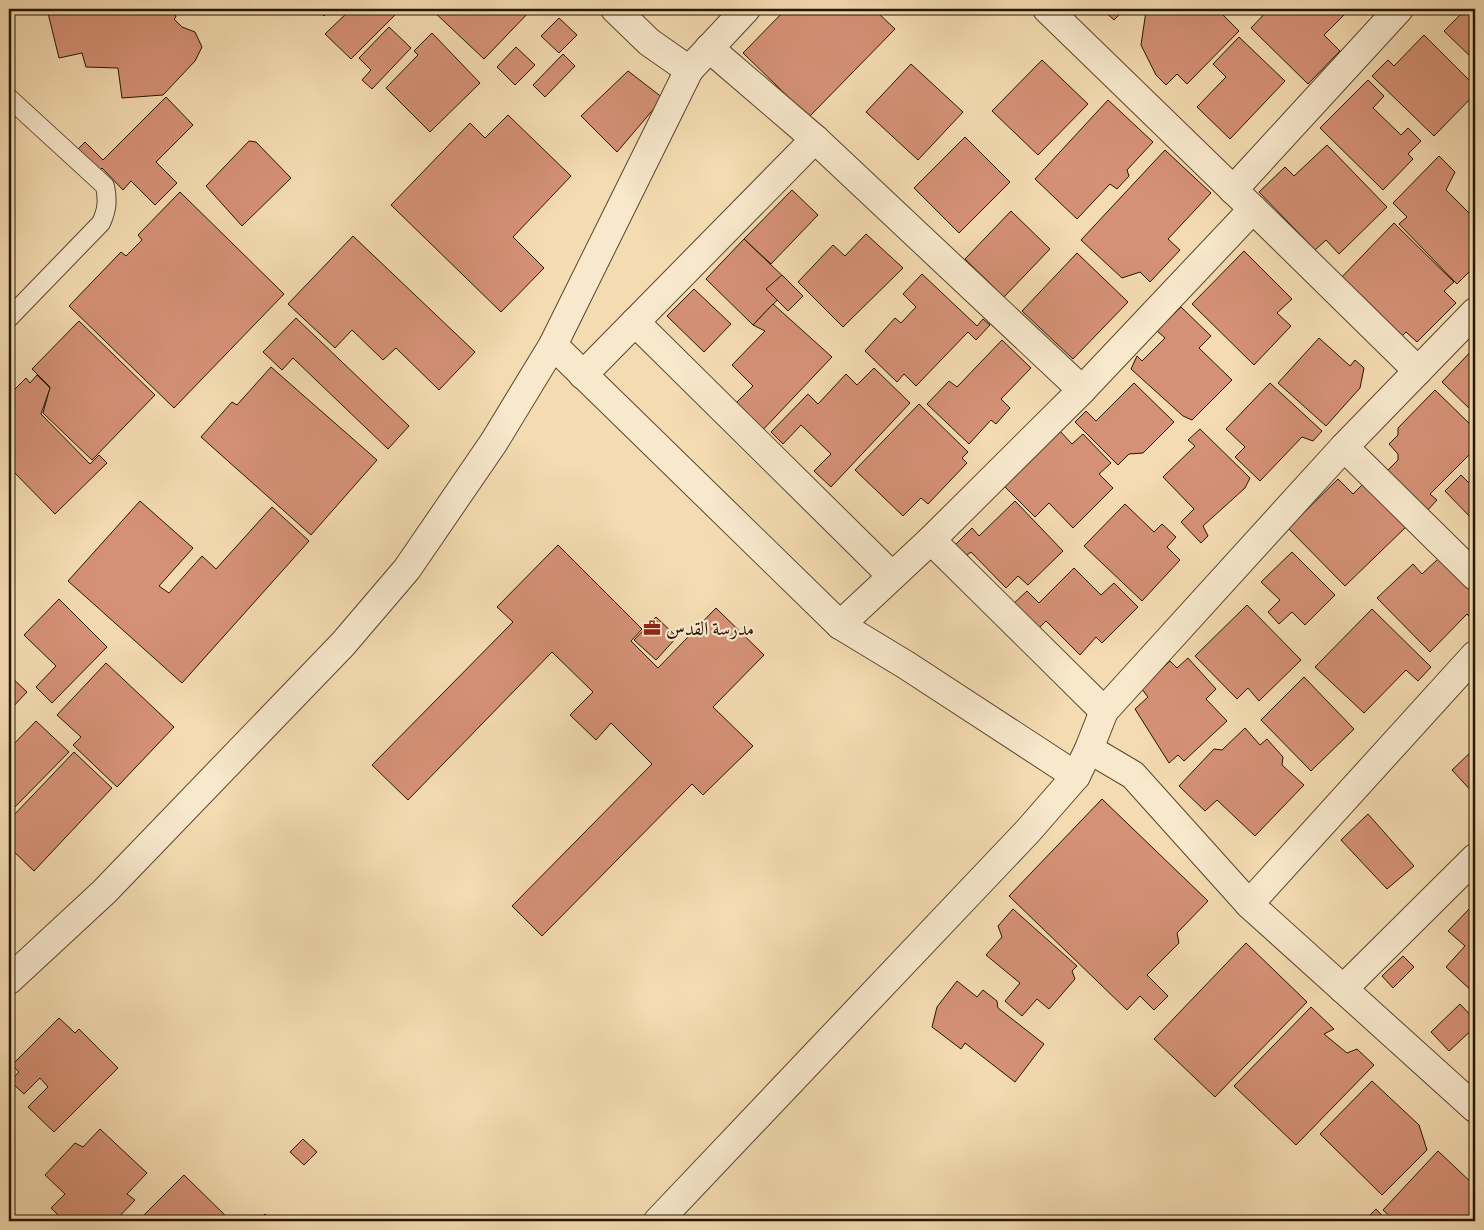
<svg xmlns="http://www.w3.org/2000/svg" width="1484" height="1230" viewBox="0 0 1484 1230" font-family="'EB Garamond',Amiri,serif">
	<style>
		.building { fill: #d59176; stroke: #241501 }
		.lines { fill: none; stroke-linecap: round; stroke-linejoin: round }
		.lane-casing { stroke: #58462d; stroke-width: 20 }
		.street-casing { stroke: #58462d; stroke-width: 30 }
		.lane { stroke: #f8e8cc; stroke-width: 18 }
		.street { stroke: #f8e8cc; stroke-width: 28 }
		.labels { text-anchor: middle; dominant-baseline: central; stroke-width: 4.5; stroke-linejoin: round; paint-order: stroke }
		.poi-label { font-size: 19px; fill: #241501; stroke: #f8e8cc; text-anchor: start }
	</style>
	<rect width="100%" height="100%" fill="#f4dbb1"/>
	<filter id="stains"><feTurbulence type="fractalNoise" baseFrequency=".004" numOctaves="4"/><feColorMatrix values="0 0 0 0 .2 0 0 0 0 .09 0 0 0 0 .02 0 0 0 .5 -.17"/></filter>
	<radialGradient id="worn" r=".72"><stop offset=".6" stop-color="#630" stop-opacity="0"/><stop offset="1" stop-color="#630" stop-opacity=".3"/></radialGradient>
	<g class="building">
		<polygon points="47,9 174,9 176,17 174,19 182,27 195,32 202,47 195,61 163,95 122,98 118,68 86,67 82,53 59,58"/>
		<polygon points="317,9 331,9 324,16"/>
		<polygon points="351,9 391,9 396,14 351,59 325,34"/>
		<polygon points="431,9 532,9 484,59"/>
		<polygon points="786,9 874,9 895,29 809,117 743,53"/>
		<polygon points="1102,9 1125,9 1114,20"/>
		<polygon points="1149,9 1217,9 1239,31 1187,84 1177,74 1166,85 1156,75 1141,45 1146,11"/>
		<polygon points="1269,9 1340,9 1345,14 1324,35 1340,51 1308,84 1251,28"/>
		<polygon points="1466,9 1475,9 1475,61 1444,31"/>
		<polygon points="559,18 577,35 559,53 541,36"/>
		<polygon points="389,27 411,48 372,89 362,80 371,70 359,58"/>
		<polygon points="432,33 480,83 430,132 386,88 418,55 414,51"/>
		<polygon points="1424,35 1475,86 1475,94 1434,136 1372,76 1388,60 1394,66"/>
		<polygon points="1239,37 1285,81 1230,139 1197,107 1226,77 1213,64"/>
		<polygon points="516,47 535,65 515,85 497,67"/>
		<polygon points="563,54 575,66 545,97 533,85"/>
		<polygon points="1042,60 1088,104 1038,155 992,111"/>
		<polygon points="911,64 963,112 918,160 866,112"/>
		<polygon points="628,71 663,98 617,152 581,116"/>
		<polygon points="1368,80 1384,96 1373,108 1401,135 1408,128 1421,141 1408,154 1413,159 1383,190 1320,128"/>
		<polygon points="166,97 193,125 156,162 177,183 155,205 131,181 123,190 102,168 97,173 76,151 85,142 103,160"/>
		<polygon points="1108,100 1153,142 1127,170 1129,176 1117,189 1110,184 1077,219 1035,179"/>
		<polygon points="508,115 571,176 513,237 544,268 501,312 391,205 470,123 485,138"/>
		<polygon points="965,137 1010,182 959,233 914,188"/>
		<polygon points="249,141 256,142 291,178 242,226 206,186"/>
		<polygon points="1327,145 1387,207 1339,254 1326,240 1315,250 1259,192 1285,167 1294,176"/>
		<polygon points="1165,150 1211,193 1168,239 1180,250 1150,282 1140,272 1122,278 1081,240"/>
		<polygon points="1439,156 1455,172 1446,190 1469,213 1475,207 1475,266 1457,284 1399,224 1407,217 1393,203"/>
		<polygon points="792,190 818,215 771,264 744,239"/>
		<polygon points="180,192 284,294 174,408 69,306 121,252 126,256 142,240 138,235"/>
		<polygon points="1011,211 1050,249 1004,297 965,259"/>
		<polygon points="1394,223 1454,282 1444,291 1456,303 1417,342 1406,332 1396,342 1336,283"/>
		<polygon points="866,234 903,268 843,327 798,282 833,245 845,256"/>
		<polygon points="353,236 475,352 439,390 396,348 383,360 352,330 335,348 288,304"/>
		<polygon points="744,239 792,285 753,325 706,279"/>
		<polygon points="1244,251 1292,299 1277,313 1291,326 1254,365 1192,304"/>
		<polygon points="1077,253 1128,302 1073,359 1022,311"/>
		<polygon points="922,274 977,326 983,319 990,325 976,340 968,332 916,386 904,374 897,382 865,351 895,318 901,323 916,307 903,294"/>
		<polygon points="782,275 803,296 788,311 766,289"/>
		<polygon points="694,289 731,324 704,352 667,316"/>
		<polygon points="773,304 832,357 758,435 730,409 753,386 732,365 765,331 753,325"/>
		<polygon points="1181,307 1211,336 1199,348 1232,380 1192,420 1183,416 1131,369 1137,356 1142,361 1165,338 1157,331"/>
		<polygon points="296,318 409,426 388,449 293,358 282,370 263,352"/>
		<polygon points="79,321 155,395 92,460 43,413 50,387 32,369"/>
		<polygon points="1319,338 1350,366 1355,360 1364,368 1360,388 1326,426 1278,383"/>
		<polygon points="1002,340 1031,368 1001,399 1010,408 996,424 991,420 969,444 927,404 949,381 957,387"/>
		<polygon points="1475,347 1475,414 1442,382"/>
		<polygon points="271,367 377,460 311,535 201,437 232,402 237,405"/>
		<polygon points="874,368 910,403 831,487 814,471 831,454 801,425 783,444 771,432 808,394 818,404 846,374 857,385"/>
		<polygon points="37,375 50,388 41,414 90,464 99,455 107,463 55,514 9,467 9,395 26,378 30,383"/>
		<polygon points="1134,383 1174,422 1143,453 1129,454 1118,465 1075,422 1086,411 1096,421"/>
		<polygon points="1270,383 1322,431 1313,441 1302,437 1260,481 1235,457 1245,447 1226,429"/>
		<polygon points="1435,390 1475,429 1475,449 1430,494 1437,500 1425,513 1385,473 1398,460 1398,454 1389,444 1398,435 1398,428"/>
		<polygon points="919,404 968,452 962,458 967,463 928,504 921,498 903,516 855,470"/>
		<polygon points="1200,429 1250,478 1245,488 1203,526 1208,536 1201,543 1181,522 1194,509 1163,477 1195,446 1188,440"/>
		<polygon points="1059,430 1072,444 1083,434 1111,463 1099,474 1113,488 1073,528 1049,503 1035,517 1003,485"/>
		<polygon points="1461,475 1471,485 1475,481 1475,522 1445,491"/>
		<polygon points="1338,479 1353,494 1365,482 1408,525 1345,586 1288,528"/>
		<polygon points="140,501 193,548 159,586 169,593 202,556 216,569 272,507 309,541 182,683 68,581"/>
		<polygon points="1015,501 1063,551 1028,585 1018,576 1006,588 971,552 963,558 953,547 972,528 979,536"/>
		<polygon points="1125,504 1154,532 1162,524 1176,537 1167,547 1180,560 1142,601 1084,546"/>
		<polygon points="558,545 642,629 631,641 658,668 716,608 764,655 713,707 753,746 703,795 692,784 542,936 512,906 652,764 611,723 596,740 570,715 593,692 552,652 408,800 372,765 513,622 497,607"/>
		<polygon points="1292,552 1335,595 1305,625 1292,612 1279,624 1268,612 1280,600 1261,582"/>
		<polygon points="1439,558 1475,596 1475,623 1467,614 1430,652 1377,598 1413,564 1422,574"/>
		<polygon points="1074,568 1101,595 1114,583 1138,607 1102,643 1096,637 1080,655 1046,621 1036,631 1011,606 1027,591 1039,603"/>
		<polygon points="59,599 107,647 52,703 36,687 56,666 24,635"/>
		<polygon points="1247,605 1301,660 1259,701 1248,688 1237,699 1195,656"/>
		<polygon points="1372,609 1431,667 1418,681 1406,670 1364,713 1315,667"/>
		<polygon points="656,617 677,637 656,660 634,640"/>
		<polygon points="1188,658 1216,689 1206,699 1227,721 1184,761 1178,755 1169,763 1135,709 1148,697 1141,688 1170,661 1177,668"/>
		<polygon points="106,663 174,727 117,787 73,745 81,737 57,715"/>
		<polygon points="9,675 27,692 9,711"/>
		<polygon points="1304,677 1354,729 1311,771 1261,720"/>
		<polygon points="36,721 69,752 9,813 9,749"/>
		<polygon points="1245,728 1260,745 1267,739 1283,757 1282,765 1304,785 1255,836 1217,800 1205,811 1179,786 1214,749 1222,750"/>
		<polygon points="1475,748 1475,795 1452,770"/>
		<polygon points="74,752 112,788 34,871 9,847 9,827 12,817"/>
		<polygon points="1102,799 1208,901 1177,933 1179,943 1147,975 1168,996 1154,1010 1140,996 1127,1010 1009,896"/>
		<polygon points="1368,814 1414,866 1387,889 1341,840"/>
		<polygon points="1471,907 1475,911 1475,994 1446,967 1465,946 1448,931"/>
		<polygon points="1013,909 1077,966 1072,971 1075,979 1049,1009 1037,999 1022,1016 1005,1001 1020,983 986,955 1002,937 998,926"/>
		<polygon points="1246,943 1307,1002 1215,1097 1154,1039"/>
		<polygon points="1403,956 1414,967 1393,988 1382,976"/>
		<polygon points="957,981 977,997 983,990 997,1001 998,1008 1044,1044 1015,1082 965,1043 961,1049 932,1027 937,1007"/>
		<polygon points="1460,1004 1475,1020 1475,1027 1449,1051 1431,1032"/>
		<polygon points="1311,1007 1334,1029 1324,1034 1347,1053 1357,1049 1374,1065 1296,1145 1234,1086"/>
		<polygon points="59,1018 75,1033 79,1029 118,1068 54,1132 28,1107 48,1087 40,1078 24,1094 10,1081 19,1072 12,1065"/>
		<polygon points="1372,1081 1419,1125 1427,1150 1382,1195 1320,1134"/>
		<polygon points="100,1129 147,1173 127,1194 135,1200 115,1221 64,1221 51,1208 65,1194 45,1175 75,1143 83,1147"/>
		<polygon points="303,1139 317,1152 304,1165 290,1152"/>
		<polygon points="1438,1151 1475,1186 1475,1221 1395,1221 1383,1210"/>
		<polygon points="184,1175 231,1221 138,1221"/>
		<polygon points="1376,1209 1387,1221 1364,1221"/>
		<polygon points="265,1214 273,1221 258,1221"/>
	</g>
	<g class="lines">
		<g class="lane-casing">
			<path id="lane" d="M9,98L105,186C108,201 107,210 101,223L9,318"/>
		</g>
		<g class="street-casing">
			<g id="street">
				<polyline points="615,9 649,42 689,70 746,9"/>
				<polyline points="709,48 815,139 1082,390"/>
				<polyline points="1233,190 1399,9"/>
				<polyline points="1253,209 1418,371"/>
				<polyline points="635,322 892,576"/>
				<polyline points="553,345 840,625 906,665 1076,776"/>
				<polyline points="583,375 815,139"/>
				<polyline points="1344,447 1475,576"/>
				<polyline points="931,540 1104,711"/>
				<polyline points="840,625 931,540 1082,390 1253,209 1047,9"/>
				<polyline points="1089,749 1133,775 1249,904 1475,1108"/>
				<polyline points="1249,904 1475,655"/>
				<polyline points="9,980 104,892 343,644 407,569 494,442 553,345 689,70"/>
				<polyline points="1343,989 1475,858"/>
				<polyline points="658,1221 1028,831 1076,776 1089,749 1104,711 1344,447 1475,312"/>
			</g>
		</g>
		<use href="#lane" class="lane"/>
		<use href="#street" class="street"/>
	</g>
	<defs>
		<g id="office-bare" transform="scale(1.35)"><path d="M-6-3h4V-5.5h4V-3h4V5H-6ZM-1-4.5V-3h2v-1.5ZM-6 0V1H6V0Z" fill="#8f2418" stroke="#f8e8cc" stroke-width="2.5" paint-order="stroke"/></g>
	</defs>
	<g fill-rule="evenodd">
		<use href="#office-bare" x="652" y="628"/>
	</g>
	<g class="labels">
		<g class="poi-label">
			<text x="666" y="628">مدرسة القدس</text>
		</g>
	</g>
	<rect width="1484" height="1230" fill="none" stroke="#f4dbb1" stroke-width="30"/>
	<rect x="10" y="10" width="1464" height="1210" fill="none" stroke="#241501" stroke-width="2.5"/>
	<rect x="15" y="15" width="1454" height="1200" fill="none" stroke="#241501"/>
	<rect width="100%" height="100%" filter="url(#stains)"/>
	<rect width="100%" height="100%" fill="url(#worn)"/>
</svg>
